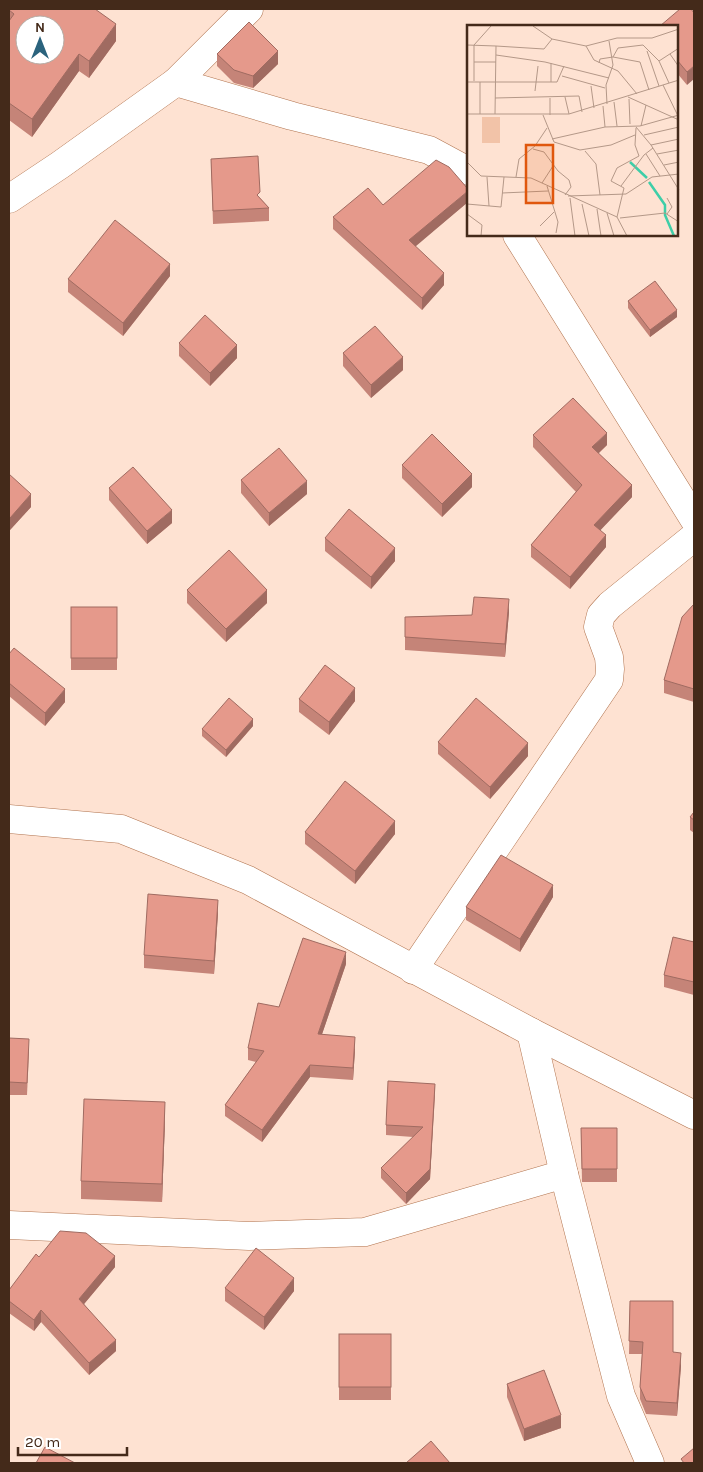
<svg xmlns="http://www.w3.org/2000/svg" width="703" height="1472" viewBox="0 0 703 1472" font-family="Karla,sans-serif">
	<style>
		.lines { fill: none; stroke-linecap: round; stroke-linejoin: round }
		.minor-casing { stroke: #b1734e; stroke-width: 29 }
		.minor { stroke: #fff; stroke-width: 28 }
		.wall { fill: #c58478 }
		.shaded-wall { fill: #a06b61 }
		.building { fill: #e5998b; stroke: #a06b61; fill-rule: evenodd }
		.inset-river { fill: none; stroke: #3ecea8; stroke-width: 2.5 }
		.inset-road { fill: none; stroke: #b49888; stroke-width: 1 }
		.view { fill: #e0570d; fill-opacity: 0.15; stroke: #e0570d; stroke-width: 2.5 }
		.inset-edge { fill: none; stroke: #442a1a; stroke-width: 2.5 }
	</style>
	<rect width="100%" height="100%" fill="#fee2d2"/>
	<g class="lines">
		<g class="minor-casing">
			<g id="minor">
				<polyline points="176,82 292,116 429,150 468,171"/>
				<polyline points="9,199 60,165 176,82 249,9"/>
				<polyline points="517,235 694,519"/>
				<polyline points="9,819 121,829 248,880 531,1032 694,1115"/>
				<polyline points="413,970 609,680 610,669 609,657 598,627 601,615 610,605 694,537"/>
				<polyline points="531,1032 564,1174 621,1396 650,1463"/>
				<polyline points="9,1225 249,1236 365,1232 564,1174"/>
			</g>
		</g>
		<use href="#minor" class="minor"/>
	</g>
	<g class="wall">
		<polygon points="9,9 116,41 89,78 79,71 32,137 9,120"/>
		<polygon points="691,9 687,85 677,73 677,26"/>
		<polygon points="217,54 278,64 253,88 234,83 217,66"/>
		<polygon points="211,159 260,198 269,208 269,221 213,224"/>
		<polygon points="468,202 415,246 444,285 422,310 333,229 333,217 383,205"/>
		<polygon points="170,276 123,336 68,292 68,279"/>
		<polygon points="628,301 677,317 650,337 628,308"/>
		<polygon points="179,343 237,358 210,386 179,356"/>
		<polygon points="343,353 403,370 371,398 343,366"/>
		<polygon points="533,435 607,445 598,454 632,497 600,530 606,547 570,589 531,557 531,545 576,492 533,447"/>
		<polygon points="402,465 472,487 442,517 402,478"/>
		<polygon points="9,474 31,507 10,530 9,529"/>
		<polygon points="241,480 307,494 269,526 241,493"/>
		<polygon points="109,488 172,523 147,544 109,500"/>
		<polygon points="325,538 395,561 371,589 325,551"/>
		<polygon points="187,590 267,603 226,642 187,603"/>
		<polygon points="694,604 694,702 664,693 664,680"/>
		<rect x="71" y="607" width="46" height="63"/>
		<polygon points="509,612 505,657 405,650 405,617 472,615"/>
		<polygon points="9,654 65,702 45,726 9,696"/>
		<polygon points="299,699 355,701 329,735 299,712"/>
		<polygon points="253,726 226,757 202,736 202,729"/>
		<polygon points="438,742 528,756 490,799 438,754"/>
		<polygon points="694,812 694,833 690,830 690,817"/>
		<polygon points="305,832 395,834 355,884 305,844"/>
		<polygon points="553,897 520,952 466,920 466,907"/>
		<polygon points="218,912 214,974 144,968 144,955"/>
		<polygon points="694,942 694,995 664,987 664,975"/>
		<polygon points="346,964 322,1034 355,1049 353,1080 310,1077 262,1142 225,1116 225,1105 256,1062 248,1060 248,1048 279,1007"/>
		<polygon points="9,1038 29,1052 27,1095 9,1095"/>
		<polygon points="435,1095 430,1179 406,1204 381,1178 381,1168 413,1137 386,1135 386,1125"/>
		<polygon points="165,1120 162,1202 81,1199 81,1181"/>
		<polygon points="581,1128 617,1128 617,1182 582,1182"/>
		<polygon points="39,1257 115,1267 84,1304 116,1351 89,1375 41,1322 34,1331 9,1313 9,1290"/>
		<polygon points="225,1288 294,1291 264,1330 225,1301"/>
		<polygon points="630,1301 673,1352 681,1366 677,1416 646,1414 640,1399 640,1387 642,1354 629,1354"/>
		<rect x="339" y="1334" width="52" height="66"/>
		<polygon points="507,1384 561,1428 524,1441 507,1397"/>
	</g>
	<g class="shaded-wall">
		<polygon points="116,24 116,41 89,78 89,61"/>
		<polygon points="278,51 278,64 253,88 253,76"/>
		<polygon points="79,54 79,71 32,137 32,119"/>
		<polygon points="694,66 694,79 687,85 687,72"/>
		<polygon points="468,191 468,202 409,252 409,240"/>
		<polygon points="170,264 170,276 123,336 123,323"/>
		<polygon points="444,273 444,285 422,310 422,298"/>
		<polygon points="677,310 677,317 650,337 650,330"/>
		<polygon points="237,345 237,358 210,386 210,373"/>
		<polygon points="403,357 403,370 371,398 371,385"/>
		<polygon points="607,433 607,445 592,459 592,447"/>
		<polygon points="472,474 472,487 442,517 442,504"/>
		<polygon points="307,481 307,494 269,526 269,513"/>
		<polygon points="632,485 632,497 594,537 594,525"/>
		<polygon points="31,494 31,507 10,530 10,518"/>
		<polygon points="172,510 172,523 147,544 147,531"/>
		<polygon points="606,535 606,547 570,589 570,577"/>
		<polygon points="395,548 395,561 371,589 371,577"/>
		<polygon points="267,590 267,603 226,642 226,629"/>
		<polygon points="509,599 509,612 505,657 505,644"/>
		<polygon points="355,688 355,701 329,735 329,722"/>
		<polygon points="65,689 65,702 45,726 45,713"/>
		<polygon points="253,719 253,726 226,757 226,750"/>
		<polygon points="528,743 528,756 490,799 490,787"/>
		<polygon points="395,821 395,834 355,884 355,871"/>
		<polygon points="553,885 553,897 520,952 520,939"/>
		<polygon points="218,900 218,912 214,974 214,961"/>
		<polygon points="346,952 346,964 318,1046 318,1034"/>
		<polygon points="355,1037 355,1049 353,1080 353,1068"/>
		<polygon points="310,1065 310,1077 262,1142 262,1130"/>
		<polygon points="435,1084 430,1179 406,1204 406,1193"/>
		<polygon points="165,1102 165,1120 162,1202 162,1184"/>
		<polygon points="115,1256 115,1267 79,1310 79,1299"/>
		<polygon points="294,1278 294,1291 264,1330 264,1317"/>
		<polygon points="41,1310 41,1322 34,1331 34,1320"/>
		<polygon points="116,1340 116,1351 89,1375 89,1363"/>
		<polygon points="681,1353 681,1366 677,1416 677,1403"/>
		<polygon points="561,1415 561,1428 524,1441 524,1429"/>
	</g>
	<g class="building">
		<path d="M9,9H95L116,24L89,61L79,54L32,119L9,103V21L14,14L9,10ZM25,25H55V55H25Z"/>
		<polygon points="680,9 691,9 694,13 694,66 687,72 677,60 677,26 660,26"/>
		<polygon points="249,22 278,51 253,76 234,70 217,54"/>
		<polygon points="258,156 260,192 257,195 269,208 213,211 211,159"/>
		<polygon points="436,160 449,167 468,189 468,191 409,240 444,273 422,298 333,217 368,188 383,205"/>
		<polygon points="115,220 170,264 123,323 68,279"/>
		<polygon points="655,281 677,310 650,330 628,301"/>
		<polygon points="205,315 237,345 210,373 179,343"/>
		<polygon points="375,326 403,357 371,385 343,353"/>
		<polygon points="573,398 607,433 592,447 632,485 594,525 606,535 570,577 531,545 582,485 533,435"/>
		<polygon points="432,434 472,474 442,504 402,465"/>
		<polygon points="279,448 307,481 269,513 241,480"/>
		<polygon points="133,467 172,510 147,531 109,488"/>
		<polygon points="9,474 31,494 10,518 9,516"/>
		<polygon points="349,509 395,548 371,577 325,538"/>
		<polygon points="229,550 267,590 226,629 187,590"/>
		<polygon points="474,597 509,599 505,644 405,637 405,617 472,615"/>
		<polygon points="694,604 694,689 664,680 682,617"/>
		<rect x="71" y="607" width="46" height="51"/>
		<polygon points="14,648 65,689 45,713 9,683 9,654"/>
		<polygon points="325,665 355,688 329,722 299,699"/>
		<polygon points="229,698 253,719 226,750 202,729"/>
		<polygon points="476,698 528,743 490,787 438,742"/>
		<polygon points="345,781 395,821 355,871 305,832"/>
		<polygon points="694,812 694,820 690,817"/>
		<polygon points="501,855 553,885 520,939 466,907"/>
		<polygon points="148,894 218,900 214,961 144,955"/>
		<polygon points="673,937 694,942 694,982 664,975"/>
		<polygon points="303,938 346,952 318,1034 355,1037 353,1068 310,1065 262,1130 225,1105 264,1051 248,1048 258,1003 279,1007"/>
		<polygon points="9,1038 29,1039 27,1083 9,1082"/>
		<polygon points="388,1081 435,1084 430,1169 406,1193 381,1168 423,1127 386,1125"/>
		<polygon points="84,1099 165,1102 162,1184 81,1181"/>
		<polygon points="581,1128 617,1128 617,1169 582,1169"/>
		<polygon points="60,1231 86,1233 115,1256 79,1299 116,1340 89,1363 41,1310 34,1320 9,1301 9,1290 36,1254 39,1257"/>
		<polygon points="256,1248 294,1278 264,1317 225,1288"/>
		<polygon points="630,1301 673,1301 673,1352 681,1353 677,1403 646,1401 640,1387 643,1342 629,1341"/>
		<rect x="339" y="1334" width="52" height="53"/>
		<polygon points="544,1370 561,1415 524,1429 507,1384"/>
		<polygon points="431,1441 450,1463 406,1463"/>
		<polygon points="45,1447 75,1463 36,1463"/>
		<polygon points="694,1448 694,1463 684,1463 681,1459"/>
	</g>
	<g transform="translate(467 25)">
		<rect width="211" height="211" fill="#fee2d2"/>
		<path d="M15,92H33V118H15Z" fill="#f2c3a8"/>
		<path class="inset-river" d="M163,137L180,153M182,157L198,180V190L207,211"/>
		<path class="inset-road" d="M66,1L85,14L119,21L150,13H185L212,4M0,20L29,21L28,89M29,21L77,24L85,14M119,21L127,35L151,46L170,69M180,26L192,61M203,29L212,42M29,30L78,37L142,53M146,32L173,37L182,65M192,36L212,23M7,37V20L24,1M84,38V57M132,38L133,34L146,32L151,23L176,20L192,36L202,58M95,51L138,63M7,56V37H29M0,57H29M13,57V89M29,57H90L97,41M196,60L211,91M124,61L127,83M68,66L71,41M98,72L102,89M161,72L212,95M28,73L112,71L115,87M83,73V90M162,74L163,99M147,77L150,101M140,79L139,60L146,40L142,16M136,81L138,102M0,89H102L212,55M76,90L87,117L113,125L144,120L168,110M174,101L179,80M169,102L184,120L212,165M177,110L212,102M85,114L138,102L173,101L212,90M184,120L212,114M66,124L77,127L91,146L102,155L104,162L98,170M118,126L129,139L133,170M179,129L193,151M190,129L212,125M0,137L14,151L64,153L150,192L160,211M197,140L212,137M20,152L22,181M49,152L52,134L68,121L80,103M75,158L86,141M80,161L91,197L89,208M154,161L177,130L186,123M35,168L81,166M101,171L159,169L185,152L212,149M103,173L108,211M200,173L205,182L200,189M0,179L34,182L37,152M115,179L122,211M130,184L134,211M140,188L147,211M0,189L15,200L14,211M150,192L157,163L144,156L150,143L172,131L168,120L169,103M153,193L198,188L212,197M73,201L87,187"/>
		<path class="view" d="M59,120H86V178H59Z"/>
		<rect width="211" height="211" class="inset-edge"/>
	</g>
	<rect width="703" height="1472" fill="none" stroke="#442a1a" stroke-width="20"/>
	<g transform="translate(40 40)"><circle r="24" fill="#ffffff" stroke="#b4aaa3"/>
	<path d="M0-4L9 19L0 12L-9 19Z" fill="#2b637d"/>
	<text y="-8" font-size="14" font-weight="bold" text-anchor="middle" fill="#442a1a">N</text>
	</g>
	<path d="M18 1447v8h109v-8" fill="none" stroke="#442a1a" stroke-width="2.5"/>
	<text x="25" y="1447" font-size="15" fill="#442a1a" stroke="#ffffff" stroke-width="4" paint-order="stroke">20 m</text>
</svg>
